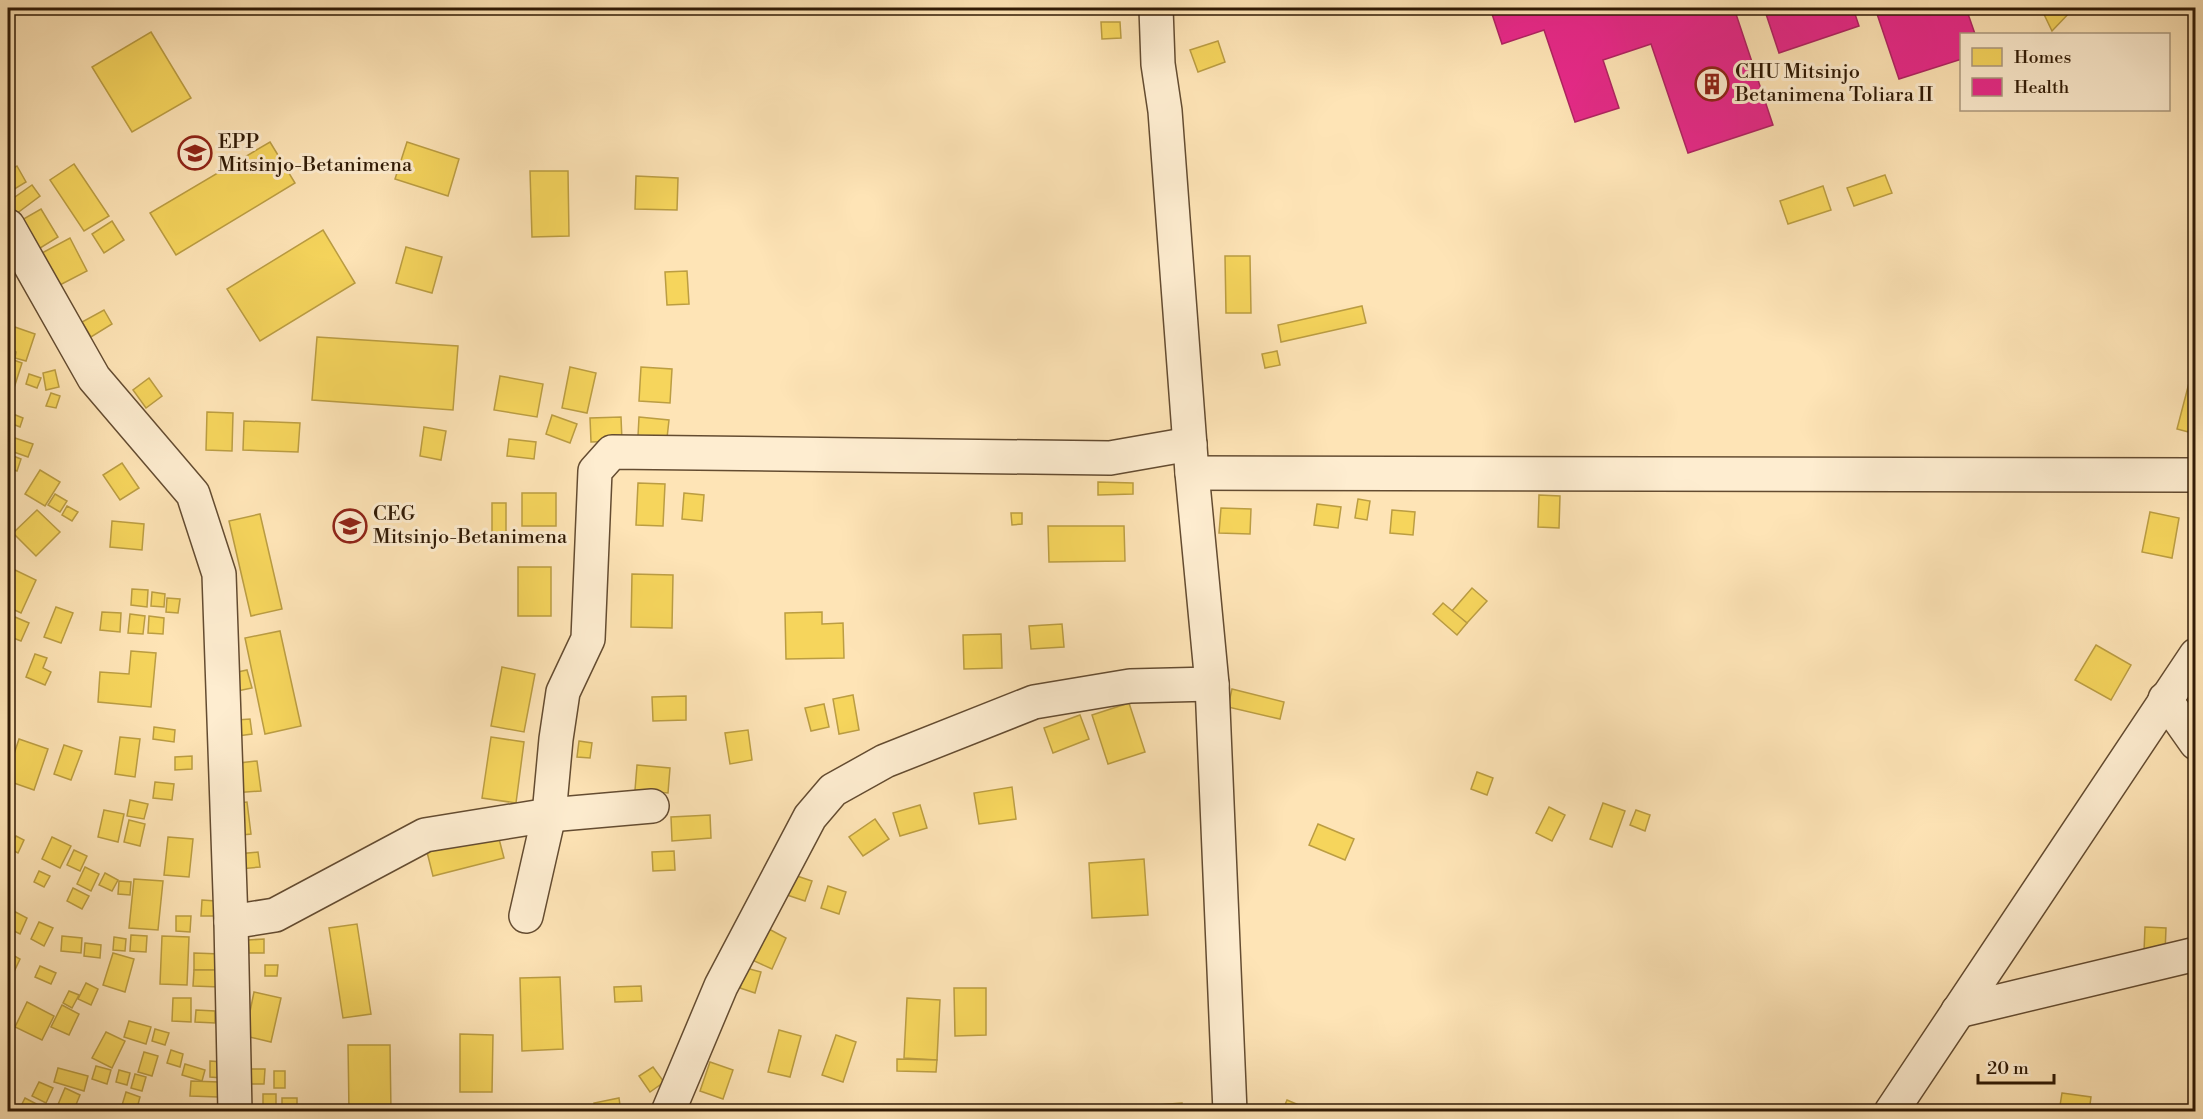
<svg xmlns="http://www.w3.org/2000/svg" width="2203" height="1119" viewBox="0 0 2203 1119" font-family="'Libre Bodoni',serif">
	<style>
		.homes { fill: #f6d55c; stroke: #bb9d42; stroke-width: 1.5 }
		.health { fill: #e7298a; stroke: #b02462; stroke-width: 1.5 }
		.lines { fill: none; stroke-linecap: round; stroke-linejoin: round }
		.minor-casing { stroke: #644c31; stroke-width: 36 }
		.minor { stroke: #feedd0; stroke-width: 33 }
		.labels { text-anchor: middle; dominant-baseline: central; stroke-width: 6; stroke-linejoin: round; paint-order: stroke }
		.poi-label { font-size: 20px; fill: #301a05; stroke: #feedd0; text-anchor: start }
	</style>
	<rect width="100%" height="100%" fill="#fee4b6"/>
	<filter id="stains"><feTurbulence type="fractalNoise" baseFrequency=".00333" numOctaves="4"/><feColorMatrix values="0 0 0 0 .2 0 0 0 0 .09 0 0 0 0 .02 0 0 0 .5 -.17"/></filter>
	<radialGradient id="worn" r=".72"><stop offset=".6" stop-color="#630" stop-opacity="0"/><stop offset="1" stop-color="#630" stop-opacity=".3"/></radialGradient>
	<g class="homes">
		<polygon points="2041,8 2074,8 2052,31"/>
		<polygon points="1101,22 1120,22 1121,38 1102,39"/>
		<polygon points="151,32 191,98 132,132 92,67"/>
		<polygon points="1218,41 1225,62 1198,72 1190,50"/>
		<polygon points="270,142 295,183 176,255 150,213"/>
		<polygon points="407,142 459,159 448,196 395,179"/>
		<polygon points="74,164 109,216 84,231 50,180"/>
		<polygon points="17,166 26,182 8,193 8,172"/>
		<polygon points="530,171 568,171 569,236 532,237"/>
		<polygon points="1885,175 1892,193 1854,206 1847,188"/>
		<polygon points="636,176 678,178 677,210 635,209"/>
		<polygon points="32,185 40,196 16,214 8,202"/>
		<polygon points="1823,186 1831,210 1788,224 1780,201"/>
		<polygon points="41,209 58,237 37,250 20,221"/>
		<polygon points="112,221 124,240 104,253 92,234"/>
		<polygon points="323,230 355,283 260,341 227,289"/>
		<polygon points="70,238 87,271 58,286 40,254"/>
		<polygon points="406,247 442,257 432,293 396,283"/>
		<polygon points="1225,256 1250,256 1251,313 1226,313"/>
		<polygon points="687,271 689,304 667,305 665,272"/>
		<polygon points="1362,306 1366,323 1281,342 1278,325"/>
		<polygon points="104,310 112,324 91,337 82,322"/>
		<polygon points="12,326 35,334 26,361 15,358 16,352 8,349 8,339"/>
		<polygon points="317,337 458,346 453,410 312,400"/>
		<polygon points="1277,351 1280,365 1265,368 1262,354"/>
		<polygon points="8,358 22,363 14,388 8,386"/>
		<polygon points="570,367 596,373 587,413 562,408"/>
		<polygon points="641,367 672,369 670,403 639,401"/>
		<polygon points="55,370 59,387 46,390 43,373"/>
		<polygon points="29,374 41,378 37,388 26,384"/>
		<polygon points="500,376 543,384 537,417 494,410"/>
		<polygon points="149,378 162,396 146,408 133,390"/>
		<polygon points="2190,379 2196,380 2196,434 2177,429"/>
		<polygon points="51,393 60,396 56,408 46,406"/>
		<polygon points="207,412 233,413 232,451 206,450"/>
		<polygon points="13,414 23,418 20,427 10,423"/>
		<polygon points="552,415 577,424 570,443 546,434"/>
		<polygon points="621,417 622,441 591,442 590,418"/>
		<polygon points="639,417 669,420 667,438 638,436"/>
		<polygon points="244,421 300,423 298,452 243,450"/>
		<polygon points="424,427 446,431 441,460 420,456"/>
		<polygon points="12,437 33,444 28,457 8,450"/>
		<polygon points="509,439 536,442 534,459 507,456"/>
		<polygon points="8,454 21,459 17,471 8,468"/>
		<polygon points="122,463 139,488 120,500 103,475"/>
		<polygon points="40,470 60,482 45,506 25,494"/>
		<polygon points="1098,482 1133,483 1133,494 1098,495"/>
		<polygon points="638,483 665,484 663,526 636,525"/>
		<rect x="522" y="493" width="34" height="33"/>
		<polygon points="684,493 704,495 702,521 682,519"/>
		<polygon points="55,494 67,501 60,512 48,505"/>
		<polygon points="1539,495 1560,496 1559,528 1538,527"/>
		<polygon points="1358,499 1370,501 1367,520 1355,518"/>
		<polygon points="492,503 506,503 506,535 492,534"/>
		<polygon points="1317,504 1341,507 1338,528 1314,525"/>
		<polygon points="67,506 78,512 72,521 62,515"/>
		<polygon points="1221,508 1251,509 1250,534 1219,533"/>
		<polygon points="37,510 60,532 36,556 13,533"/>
		<polygon points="1392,510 1415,512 1413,535 1390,533"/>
		<polygon points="2150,512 2179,518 2172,558 2142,552"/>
		<polygon points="1011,513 1022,513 1022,524 1012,525"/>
		<polygon points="260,514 282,609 251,616 229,521"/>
		<polygon points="112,521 144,524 142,550 110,547"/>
		<polygon points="1048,526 1124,526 1125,561 1049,562"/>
		<rect x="518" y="567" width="33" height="49"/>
		<polygon points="13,569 36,580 21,613 8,607 8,582"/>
		<polygon points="632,574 673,575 672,628 631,627"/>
		<polygon points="1472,588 1487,601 1467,623 1452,611"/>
		<polygon points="132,589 148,590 147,607 131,605"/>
		<polygon points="152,592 165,594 164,607 151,606"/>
		<polygon points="167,598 180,599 178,613 166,612"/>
		<polygon points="1443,603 1467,623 1457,635 1433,614"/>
		<polygon points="56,607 73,613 61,643 44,637"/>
		<polygon points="102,612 121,613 120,632 100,630"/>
		<polygon points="822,612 822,624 843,623 844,658 786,659 785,613"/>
		<polygon points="8,614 29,623 21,641 8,636"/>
		<polygon points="130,614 145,616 143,634 128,633"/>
		<polygon points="149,616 164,618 163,634 148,633"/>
		<polygon points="1062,624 1064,647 1031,649 1029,626"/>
		<polygon points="280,631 301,726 265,734 245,638"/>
		<polygon points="1001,634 1002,668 964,669 963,635"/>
		<polygon points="2096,645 2131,665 2111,700 2075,680"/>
		<polygon points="131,651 156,653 151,707 98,702 100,672 129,674"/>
		<polygon points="35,654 47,658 43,668 51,672 45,685 26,677"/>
		<polygon points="502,667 535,674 524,732 491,726"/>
		<polygon points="247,670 252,688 237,691 233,673"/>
		<polygon points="1232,689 1284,702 1280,719 1228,707"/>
		<polygon points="853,695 859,730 839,734 833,699"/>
		<polygon points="686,696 686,720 653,721 652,697"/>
		<polygon points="1129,703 1145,752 1108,764 1092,715"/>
		<polygon points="824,704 829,727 811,731 805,708"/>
		<polygon points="1080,715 1089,739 1053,753 1044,728"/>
		<polygon points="250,719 252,734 238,736 237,720"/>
		<polygon points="154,727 175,730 174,742 153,739"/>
		<polygon points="748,730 752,760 730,764 725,733"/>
		<polygon points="120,737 140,739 135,777 115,774"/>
		<polygon points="491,737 524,742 516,803 482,798"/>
		<polygon points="19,739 48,749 34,790 8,781 8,772"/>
		<polygon points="579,741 592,743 590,758 577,757"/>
		<polygon points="64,745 82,751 71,780 54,774"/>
		<polygon points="192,756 192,769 175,770 175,757"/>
		<polygon points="257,761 261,791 233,793 230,764"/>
		<polygon points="637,765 670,768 668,793 635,790"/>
		<polygon points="1477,772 1493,778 1487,795 1471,789"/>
		<polygon points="155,782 174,784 172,800 153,798"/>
		<polygon points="1012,787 1016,819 979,824 974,793"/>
		<polygon points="130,800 148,804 144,819 127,816"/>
		<polygon points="247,802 251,834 233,836 230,804"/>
		<polygon points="1603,803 1625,811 1612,847 1590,839"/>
		<polygon points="920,805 927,828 900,836 893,813"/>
		<polygon points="1549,807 1565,815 1552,841 1536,833"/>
		<polygon points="104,810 124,814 118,842 98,837"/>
		<polygon points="1636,810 1650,815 1645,831 1630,825"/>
		<polygon points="710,815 711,838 672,841 671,817"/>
		<polygon points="875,819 889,839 863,856 849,837"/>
		<polygon points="129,820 145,824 140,846 124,842"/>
		<polygon points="1318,824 1354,839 1345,860 1309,845"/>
		<polygon points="498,835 504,858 433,876 427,852"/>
		<polygon points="16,836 24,840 18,853 10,849"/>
		<polygon points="52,837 71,846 60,868 42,859"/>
		<polygon points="168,837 193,839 189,877 164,875"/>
		<polygon points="74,850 87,856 80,871 67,865"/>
		<polygon points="674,851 675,870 653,871 652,852"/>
		<polygon points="258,852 260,867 239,869 237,854"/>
		<polygon points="1144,859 1148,915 1092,918 1089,863"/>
		<polygon points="85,867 99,874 91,891 77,884"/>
		<polygon points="39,871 50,876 44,887 34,882"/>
		<polygon points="105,873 118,880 112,891 99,885"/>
		<polygon points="794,875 812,881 805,901 787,895"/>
		<polygon points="134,879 163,881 158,930 129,928"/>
		<polygon points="119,881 131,882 130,895 118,894"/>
		<polygon points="828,886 846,892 839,914 821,908"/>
		<polygon points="73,888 89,896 82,909 67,901"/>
		<polygon points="202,900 216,901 216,916 201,916"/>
		<polygon points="8,908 27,918 20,934 8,928"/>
		<polygon points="176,916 191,916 190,932 176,931"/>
		<polygon points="39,922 53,928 44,946 31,939"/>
		<polygon points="357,924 371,1014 343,1018 329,928"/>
		<polygon points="2145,927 2166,928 2165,953 2144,952"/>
		<polygon points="767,928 786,938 772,969 752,960"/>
		<polygon points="131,935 147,936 146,952 130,951"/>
		<polygon points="62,936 82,938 81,953 61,951"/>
		<polygon points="162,936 189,937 187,985 160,984"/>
		<polygon points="114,937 126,939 125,951 113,950"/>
		<polygon points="264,939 264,953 249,953 248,940"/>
		<polygon points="85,943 101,945 100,958 84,956"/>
		<polygon points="9,953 20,959 13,974 8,971"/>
		<polygon points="113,953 134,959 125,992 103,985"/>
		<polygon points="194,953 221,954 221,970 194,970"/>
		<polygon points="265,965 278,965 277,976 265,976"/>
		<polygon points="40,966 56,973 51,984 35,977"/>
		<polygon points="746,968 761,972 755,993 740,988"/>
		<polygon points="194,970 221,970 220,987 193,986"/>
		<polygon points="560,977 563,1049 522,1051 520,978"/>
		<polygon points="86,983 98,989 91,1005 78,999"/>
		<polygon points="641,986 642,1001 615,1002 614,987"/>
		<polygon points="954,988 986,988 986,1035 955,1036"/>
		<polygon points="69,991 79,995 72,1008 63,1003"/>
		<polygon points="254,992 281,998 271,1042 245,1036"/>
		<polygon points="173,998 191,998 191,1022 172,1021"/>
		<polygon points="907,998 940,1000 937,1060 904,1058"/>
		<polygon points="27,1002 54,1016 42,1040 15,1027"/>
		<polygon points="62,1005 79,1014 69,1035 51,1027"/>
		<polygon points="196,1010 215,1011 215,1023 195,1022"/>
		<polygon points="129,1021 151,1027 146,1044 124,1037"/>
		<polygon points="155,1029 169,1033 165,1045 152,1041"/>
		<polygon points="779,1030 801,1036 790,1077 768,1072"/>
		<polygon points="106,1032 125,1041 112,1068 92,1058"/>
		<polygon points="460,1034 493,1035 492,1092 460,1092"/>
		<polygon points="836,1035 856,1042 843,1082 822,1075"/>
		<polygon points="348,1045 390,1045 391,1112 349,1112"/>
		<polygon points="171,1050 183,1054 180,1067 167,1063"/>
		<polygon points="144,1052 158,1056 152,1076 138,1072"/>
		<polygon points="897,1059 937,1060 936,1072 897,1071"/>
		<polygon points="210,1061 223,1062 222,1078 210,1077"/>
		<polygon points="710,1062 733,1070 723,1099 700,1091"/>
		<polygon points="185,1064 205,1070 202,1081 182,1075"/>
		<polygon points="96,1066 111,1070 107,1084 92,1079"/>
		<polygon points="653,1067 664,1082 650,1092 639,1076"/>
		<polygon points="58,1068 88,1076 84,1091 54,1082"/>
		<polygon points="249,1069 265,1069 264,1084 249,1084"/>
		<polygon points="119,1070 130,1073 127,1085 116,1082"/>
		<rect x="274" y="1071" width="11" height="17"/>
		<polygon points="135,1074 146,1077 142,1091 131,1088"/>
		<polygon points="191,1081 219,1082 218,1097 190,1096"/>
		<polygon points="39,1082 53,1088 46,1103 32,1096"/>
		<polygon points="65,1088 80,1095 73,1112 67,1112 57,1107"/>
		<polygon points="126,1092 140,1097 136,1112 120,1112"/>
		<polygon points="2062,1093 2091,1097 2089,1112 2059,1112"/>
		<rect x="263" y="1094" width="13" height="11"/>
		<polygon points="25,1098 46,1109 44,1112 18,1112"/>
		<rect x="282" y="1098" width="15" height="10"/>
		<polygon points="619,1098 621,1112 596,1112 594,1103"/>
		<polygon points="1287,1100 1315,1112 1282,1112"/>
		<polygon points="1182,1103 1183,1112 1158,1112 1157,1105"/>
		<polygon points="1157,1105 1158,1112 1120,1112 1120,1109"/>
	</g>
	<g class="health">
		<polygon points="1490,8 1734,8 1773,125 1688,153 1651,44 1603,60 1619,108 1575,122 1544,30 1502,44"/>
		<polygon points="1764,8 1853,8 1859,26 1779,53"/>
		<polygon points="1875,8 1966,8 1975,34 1962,34 1962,59 1899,79"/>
	</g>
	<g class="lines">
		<g class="minor-casing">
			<g id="minor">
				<polyline points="1156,8 1158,64 1165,111 1192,473 1212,684 1230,1112"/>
				<polyline points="8,226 94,378 193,494 219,574 231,922 235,1112"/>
				<polyline points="1192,473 2196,475"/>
				<polyline points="2165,699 2196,743"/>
				<polyline points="526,916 549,815 556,739 563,692 588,639 595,471 612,452 1110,458 1190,444"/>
				<polyline points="231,922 275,915 425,835 549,815 652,806"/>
				<polyline points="1958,1011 2196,954"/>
				<polyline points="668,1112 721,986 810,817 833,790 885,761 1034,702 1130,686 1212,684"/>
				<polyline points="1891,1112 2196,655"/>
			</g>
		</g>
		<use href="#minor" class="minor"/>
	</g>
	<defs>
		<g id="building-ring" transform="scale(1.725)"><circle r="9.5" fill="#feedd0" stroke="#8f2418" stroke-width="1.5"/><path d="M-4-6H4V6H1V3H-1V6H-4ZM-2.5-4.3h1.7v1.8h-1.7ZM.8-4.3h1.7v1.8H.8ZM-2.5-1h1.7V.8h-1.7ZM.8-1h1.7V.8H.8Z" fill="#8f2418"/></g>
		<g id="school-ring" transform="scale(1.725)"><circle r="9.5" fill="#feedd0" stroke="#8f2418" stroke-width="1.5"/><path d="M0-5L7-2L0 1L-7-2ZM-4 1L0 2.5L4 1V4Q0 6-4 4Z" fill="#8f2418"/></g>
	</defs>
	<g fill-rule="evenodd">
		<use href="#building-ring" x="1712" y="84"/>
		<use href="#school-ring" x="195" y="153"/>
		<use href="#school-ring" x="350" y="526"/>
	</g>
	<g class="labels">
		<g class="poi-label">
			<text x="1735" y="72">CHU Mitsinjo<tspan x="1735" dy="23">Betanimena Toliara II</tspan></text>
			<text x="218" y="142">EPP<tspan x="218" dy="23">Mitsinjo-Betanimena</tspan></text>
			<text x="373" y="514">CEG<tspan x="373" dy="23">Mitsinjo-Betanimena</tspan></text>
		</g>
	</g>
	<rect width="2203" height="1119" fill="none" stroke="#fee4b6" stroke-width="30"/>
	<rect x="9" y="9" width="2185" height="1101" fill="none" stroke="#301a05" stroke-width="3"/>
	<rect x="15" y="15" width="2173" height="1089" fill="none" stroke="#301a05" stroke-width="1.5"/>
	<rect x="1960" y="33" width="210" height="78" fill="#feedd0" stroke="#ac997f" stroke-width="1.5"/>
	<rect x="1972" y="48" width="30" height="18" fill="#f6d55c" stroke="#ac997f" stroke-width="1.5"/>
	<text x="2014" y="63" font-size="18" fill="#301a05">Homes</text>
	<rect x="1972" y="78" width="30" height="18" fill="#e7298a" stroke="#ac997f" stroke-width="1.5"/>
	<text x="2014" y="93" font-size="18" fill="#301a05">Health</text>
	<path d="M1978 1074v9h76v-9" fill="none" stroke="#301a05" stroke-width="3"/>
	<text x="1987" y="1074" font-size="18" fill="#301a05" stroke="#feedd0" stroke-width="4.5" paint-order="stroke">20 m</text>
	<rect width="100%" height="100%" filter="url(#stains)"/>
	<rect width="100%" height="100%" fill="url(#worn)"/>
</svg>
